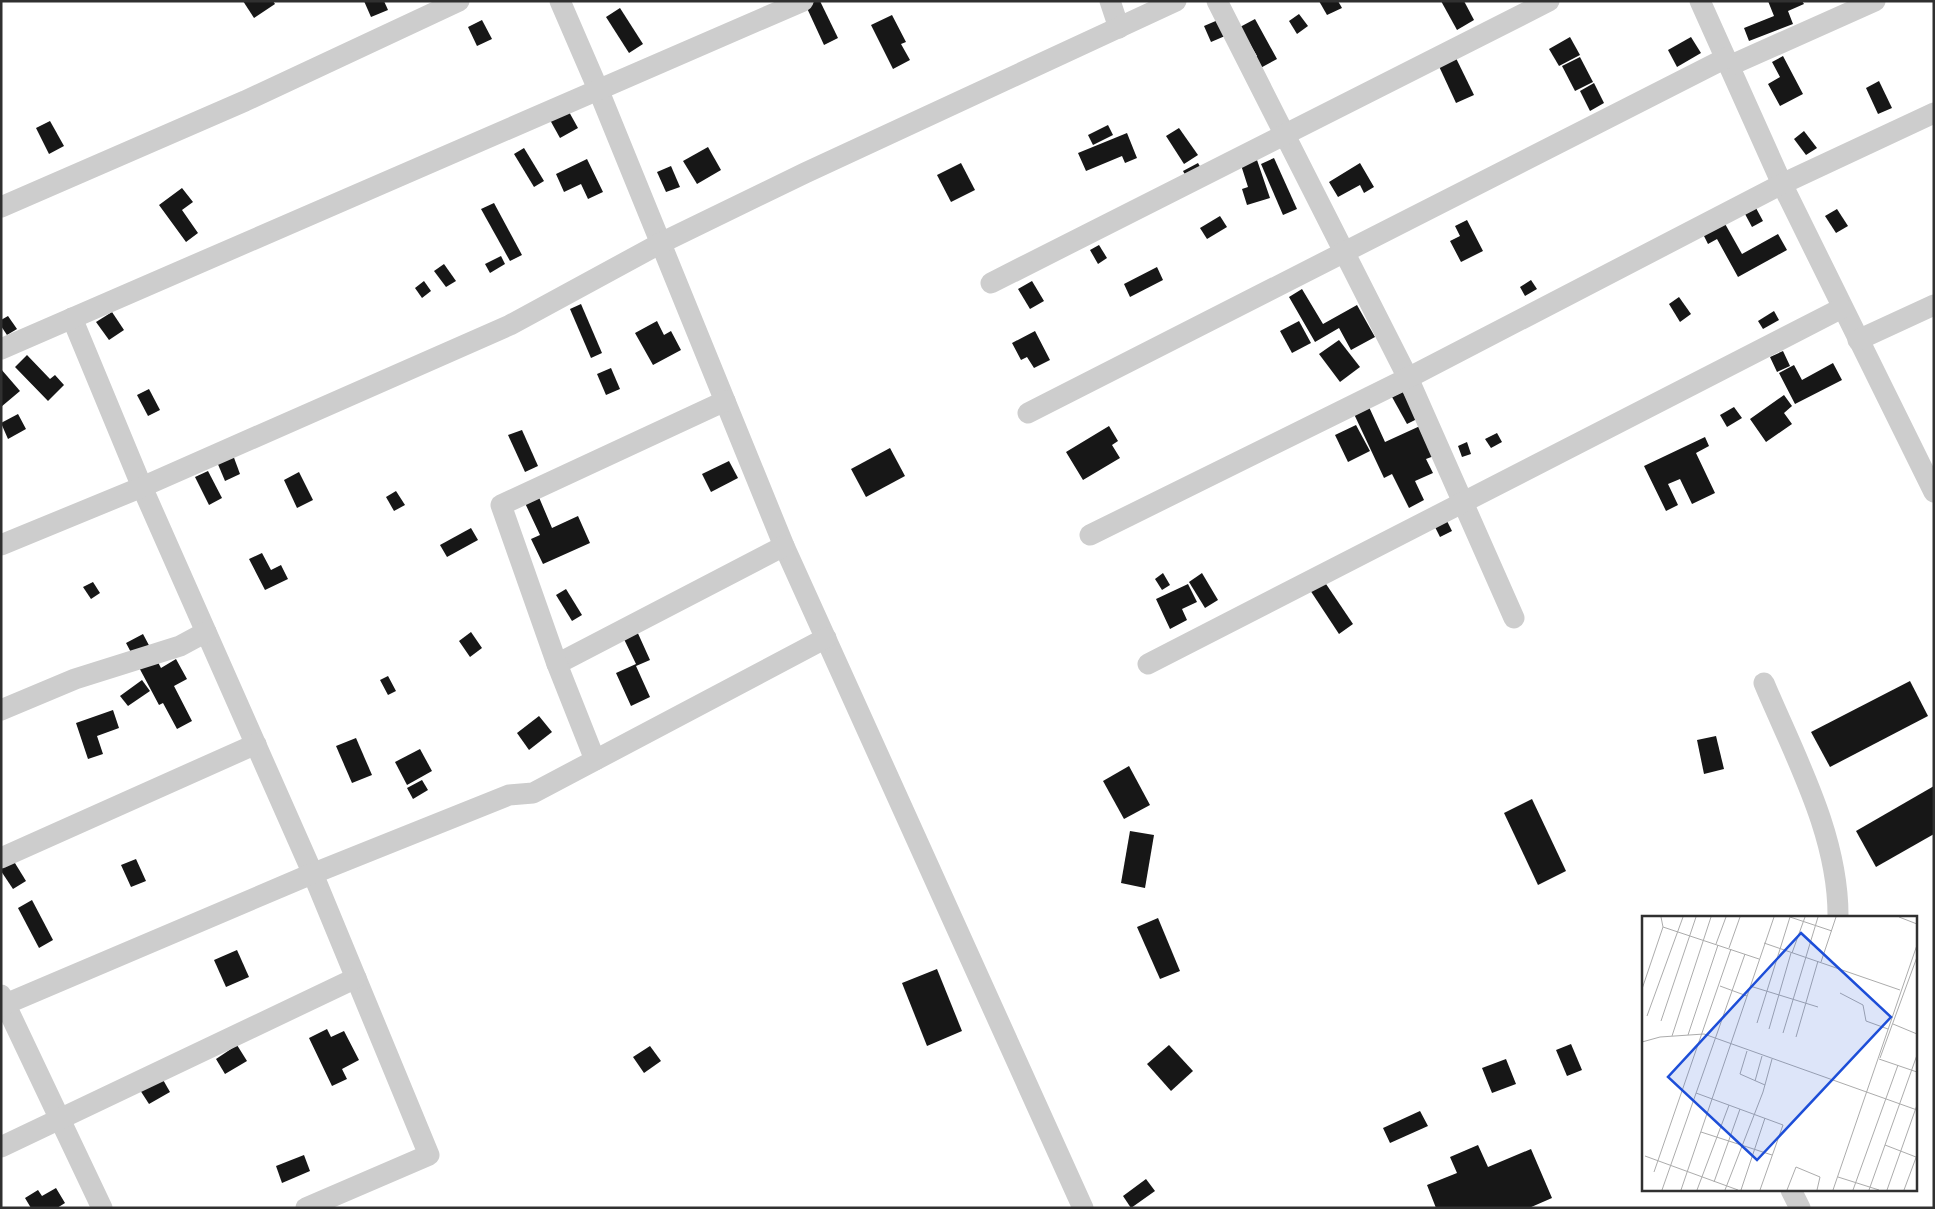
<svg xmlns="http://www.w3.org/2000/svg" width="1935" height="1209" viewBox="0 0 1935 1209" font-family="'PT Sans',sans-serif">
	<style>
		.building { fill: #171717 }
		.lines { fill: none; stroke-linecap: round; stroke-linejoin: round }
		.minor { stroke: #cdcdcd; stroke-width: 21 }
		.inset-road { fill: none; stroke: #acacac; stroke-width: 1 }
		.view { fill: #1d4ed8; fill-opacity: 0.15; stroke: #1d4ed8; stroke-width: 2.5 }
		.inset-edge { fill: none; stroke: #303030; stroke-width: 2.5 }
	</style>
	<rect width="100%" height="100%" fill="#fff"/>
	<g class="building">
		<polygon points="243,1 273,1 275,4 254,18"/>
		<polygon points="364,1 384,1 388,10 371,17"/>
		<polygon points="816,1 820,1 838,38 824,45 806,6"/>
		<polygon points="1319,1 1338,1 1342,8 1327,15"/>
		<polygon points="1441,1 1464,1 1474,20 1457,30"/>
		<polygon points="1768,1 1802,1 1804,4 1788,11 1793,24 1749,41 1744,28 1774,16"/>
		<polygon points="620,8 643,44 629,53 606,17"/>
		<polygon points="1299,14 1308,26 1297,34 1289,21"/>
		<polygon points="892,15 906,42 901,44 910,60 893,69 871,25"/>
		<polygon points="1255,19 1277,59 1253,72 1247,62 1257,56 1240,27"/>
		<polygon points="482,20 492,39 477,46 468,27"/>
		<polygon points="1218,20 1225,36 1211,42 1204,26"/>
		<polygon points="1570,37 1580,55 1559,66 1549,49"/>
		<polygon points="1691,37 1701,53 1677,67 1668,50"/>
		<polygon points="1454,54 1474,95 1456,103 1437,62"/>
		<polygon points="1783,56 1803,94 1780,106 1768,84 1780,77 1772,62"/>
		<polygon points="1580,57 1593,82 1575,91 1562,66"/>
		<polygon points="1879,81 1892,108 1878,114 1866,88"/>
		<polygon points="1594,83 1604,103 1590,111 1580,91"/>
		<polygon points="568,110 578,128 560,138 550,120"/>
		<polygon points="50,121 64,146 49,154 36,128"/>
		<polygon points="1108,125 1113,135 1093,145 1088,135"/>
		<polygon points="1179,128 1198,155 1184,164 1166,136"/>
		<polygon points="1804,131 1817,148 1806,155 1794,139"/>
		<polygon points="1127,133 1137,158 1125,163 1122,156 1086,171 1078,153"/>
		<polygon points="708,147 721,170 697,184 683,161"/>
		<polygon points="524,148 544,181 534,187 514,154"/>
		<polygon points="1274,158 1297,209 1283,215 1261,164"/>
		<polygon points="587,159 603,192 588,199 581,184 564,192 556,174"/>
		<polygon points="1257,160 1270,198 1247,205 1242,189 1248,187 1241,165"/>
		<polygon points="961,163 975,190 951,202 937,175"/>
		<polygon points="1198,163 1203,172 1188,180 1183,171"/>
		<polygon points="1360,163 1374,187 1364,193 1360,185 1338,197 1329,182"/>
		<polygon points="671,166 680,187 666,192 657,172"/>
		<polygon points="182,188 193,202 182,210 198,233 186,242 159,205"/>
		<polygon points="494,203 522,255 510,261 481,209"/>
		<polygon points="1756,208 1763,221 1752,227 1745,214"/>
		<polygon points="1837,209 1848,226 1836,233 1825,216"/>
		<polygon points="1220,216 1227,227 1207,239 1200,228"/>
		<polygon points="1467,220 1483,251 1461,262 1450,241 1460,236 1455,226"/>
		<polygon points="1724,222 1742,254 1778,234 1787,250 1738,277 1717,239 1708,244 1703,234"/>
		<polygon points="1099,245 1107,258 1098,264 1090,250"/>
		<polygon points="501,256 505,264 490,273 485,264"/>
		<polygon points="444,264 456,281 446,287 434,271"/>
		<polygon points="1157,267 1163,280 1130,297 1124,284"/>
		<polygon points="1531,280 1537,289 1525,296 1520,287"/>
		<polygon points="424,281 431,291 422,298 415,288"/>
		<polygon points="1032,281 1044,301 1030,309 1018,289"/>
		<polygon points="1302,289 1323,324 1357,305 1375,337 1351,350 1339,328 1315,342 1289,297"/>
		<polygon points="1679,297 1691,314 1680,322 1669,304"/>
		<polygon points="581,304 602,353 591,358 570,309"/>
		<polygon points="1774,311 1779,320 1763,329 1758,321"/>
		<polygon points="112,312 124,330 109,340 96,322"/>
		<polygon points="8,316 17,329 7,335 1,326 1,320"/>
		<polygon points="657,321 664,335 671,331 681,350 653,365 635,333"/>
		<polygon points="1299,321 1311,343 1292,353 1280,331"/>
		<polygon points="1035,331 1050,360 1034,368 1027,357 1021,360 1012,343"/>
		<polygon points="1339,340 1360,367 1340,382 1319,354"/>
		<polygon points="1783,351 1790,366 1777,372 1770,357"/>
		<polygon points="27,355 50,379 55,375 64,385 48,401 15,367"/>
		<polygon points="1833,363 1842,380 1795,404 1779,373 1794,365 1802,380"/>
		<polygon points="611,368 620,389 606,395 597,374"/>
		<polygon points="1,369 20,391 1,407"/>
		<polygon points="149,389 160,410 148,416 137,395"/>
		<polygon points="1403,392 1417,419 1407,424 1392,397"/>
		<polygon points="1784,395 1792,406 1784,413 1792,424 1766,442 1750,419"/>
		<polygon points="1369,407 1385,442 1420,426 1434,456 1426,459 1433,473 1415,481 1424,500 1409,508 1392,474 1384,478 1354,414"/>
		<polygon points="1734,407 1742,418 1727,427 1720,415"/>
		<polygon points="18,414 26,429 8,439 1,423"/>
		<polygon points="1356,425 1370,451 1348,462 1335,435"/>
		<polygon points="1109,426 1118,441 1112,445 1120,458 1083,480 1066,452"/>
		<polygon points="522,430 538,466 525,472 508,435"/>
		<polygon points="1497,433 1502,442 1491,448 1485,439"/>
		<polygon points="1705,437 1709,446 1696,453 1715,493 1692,504 1680,479 1668,484 1678,505 1666,511 1644,466"/>
		<polygon points="1467,442 1471,454 1462,457 1458,446"/>
		<polygon points="890,448 905,476 866,497 851,469"/>
		<polygon points="233,455 240,474 225,481 217,462"/>
		<polygon points="729,461 738,478 711,492 702,474"/>
		<polygon points="208,471 222,498 209,505 195,477"/>
		<polygon points="299,472 313,500 297,508 284,480"/>
		<polygon points="396,491 405,505 394,511 386,497"/>
		<polygon points="538,495 552,528 578,516 590,543 543,564 531,539 540,535 524,501"/>
		<polygon points="1446,519 1452,531 1440,537 1434,525"/>
		<polygon points="471,528 478,540 447,557 440,545"/>
		<polygon points="262,553 271,570 281,565 288,579 265,590 249,559"/>
		<polygon points="1163,573 1170,585 1162,590 1155,579"/>
		<polygon points="1202,573 1218,600 1205,608 1189,582"/>
		<polygon points="1324,581 1353,624 1339,634 1310,590"/>
		<polygon points="93,582 100,593 91,599 83,587"/>
		<polygon points="1188,584 1197,602 1182,609 1187,620 1170,629 1156,599"/>
		<polygon points="566,589 582,615 572,621 556,595"/>
		<polygon points="636,629 650,660 636,666 650,697 631,706 616,673 636,664 622,635"/>
		<polygon points="471,632 482,648 470,657 459,641"/>
		<polygon points="143,634 161,668 176,659 187,679 174,686 192,721 177,729 163,703 159,705 126,643"/>
		<polygon points="388,676 396,691 388,695 380,680"/>
		<polygon points="142,680 150,691 128,706 120,696"/>
		<polygon points="1910,681 1928,716 1830,767 1811,732"/>
		<polygon points="113,710 119,728 97,736 103,754 88,759 76,723"/>
		<polygon points="539,716 552,732 529,750 517,733"/>
		<polygon points="1716,736 1724,769 1704,774 1697,740"/>
		<polygon points="356,738 372,775 352,783 336,746"/>
		<polygon points="420,749 432,771 407,785 395,762"/>
		<polygon points="1129,766 1150,805 1124,819 1103,781"/>
		<polygon points="422,780 428,790 413,799 407,788"/>
		<polygon points="1934,786 1934,834 1876,867 1856,831"/>
		<polygon points="1532,799 1566,871 1538,885 1504,813"/>
		<polygon points="1130,831 1154,835 1145,888 1121,883"/>
		<polygon points="10,855 26,881 13,889 1,871 1,860"/>
		<polygon points="136,859 146,881 131,887 121,865"/>
		<polygon points="32,900 53,940 39,948 18,908"/>
		<polygon points="1158,918 1180,971 1160,979 1137,927"/>
		<polygon points="237,950 249,977 226,987 214,960"/>
		<polygon points="937,969 962,1031 927,1046 902,983"/>
		<polygon points="327,1029 331,1037 344,1031 359,1060 342,1069 347,1079 332,1086 309,1038"/>
		<polygon points="1571,1044 1582,1070 1567,1076 1556,1050"/>
		<polygon points="237,1045 247,1061 225,1074 216,1059"/>
		<polygon points="1169,1045 1193,1071 1171,1091 1147,1064"/>
		<polygon points="650,1046 661,1061 644,1073 633,1057"/>
		<polygon points="1506,1059 1516,1084 1492,1093 1482,1068"/>
		<polygon points="162,1078 170,1092 149,1104 140,1090"/>
		<polygon points="1420,1111 1428,1126 1390,1143 1383,1128"/>
		<polygon points="1478,1145 1488,1167 1531,1149 1552,1198 1529,1208 1436,1208 1427,1185 1457,1173 1450,1157"/>
		<polygon points="304,1155 310,1171 282,1183 276,1166"/>
		<polygon points="1146,1179 1155,1191 1131,1208 1123,1196"/>
		<polygon points="56,1188 65,1203 57,1208 31,1208 25,1198 38,1190 42,1196"/>
	</g>
	<g class="lines">
		<g class="minor">
			<polyline points="560,1 598,89 784,546 1083,1208"/>
			<polyline points="1110,1 1119,28"/>
			<polyline points="1217,1 1408,378 1514,618"/>
			<polyline points="1700,1 1782,184 1934,492"/>
			<polyline points="1729,66 1875,1"/>
			<polyline points="1,207 245,101 459,1"/>
			<polyline points="991,283 1549,1"/>
			<polyline points="72,318 142,487 313,874 429,1155 306,1208"/>
			<polyline points="1858,340 1934,305"/>
			<polyline points="1,349 803,1"/>
			<polyline points="1028,413 1726,58"/>
			<polyline points="1090,535 1408,378 1782,184 1934,113"/>
			<polyline points="1,545 142,487 510,325 661,243 805,173 1176,1"/>
			<polyline points="557,664 784,546"/>
			<polyline points="1148,664 1842,308"/>
			<path d="M1764,683C1795,757 1839,836 1838,918"/>
			<polyline points="1,710 75,679 180,646 206,632"/>
			<polyline points="595,760 557,664 501,505 725,401"/>
			<polyline points="1,858 256,744"/>
			<polyline points="1,995 102,1208"/>
			<polyline points="1,1006 302,878 509,795 533,793 826,638"/>
			<polyline points="1,1147 356,978"/>
			<polyline points="1791,1190 1800,1208"/>
		</g>
	</g>
	<g transform="translate(1642 916)">
		<rect width="275" height="275" fill="#fff"/>
		<path class="inset-road" d="M148,1L190,15M257,1L275,8M21,11L117,43M122,27L258,74M74,28L84,1M87,32L98,1M150,37L163,1M179,46L194,1M78,70L105,80M108,70L176,91M0,73L21,11L19,1M198,77L221,89L224,105L246,113M5,100L41,1M19,105L54,1M115,107L148,1M251,108L275,118M127,113L149,37M141,117L176,1M46,119L76,29M30,120L69,1M154,121L176,45M0,126L18,121L62,118L275,194M105,135L98,158L123,169M238,142L275,41M237,143L275,156M113,165L120,140M54,177L141,209L118,274M59,216L130,239M243,229L274,241M3,240L96,274M12,256L89,33M196,261L237,274M72,266L98,193M20,274L103,38M39,274L132,1M55,274L87,189M83,274L121,176L130,143M99,274L123,202M145,274L154,251L178,261L175,274M191,274L275,29M211,274L256,149M227,274L275,139M245,274L275,189M262,274L275,239"/>
		<path class="view" d="M159,17L249,101L115,244L26,161Z"/>
		<rect width="275" height="275" class="inset-edge"/>
	</g>
	<rect width="1935" height="1209" fill="none" stroke="#303030" stroke-width="5"/>
</svg>
